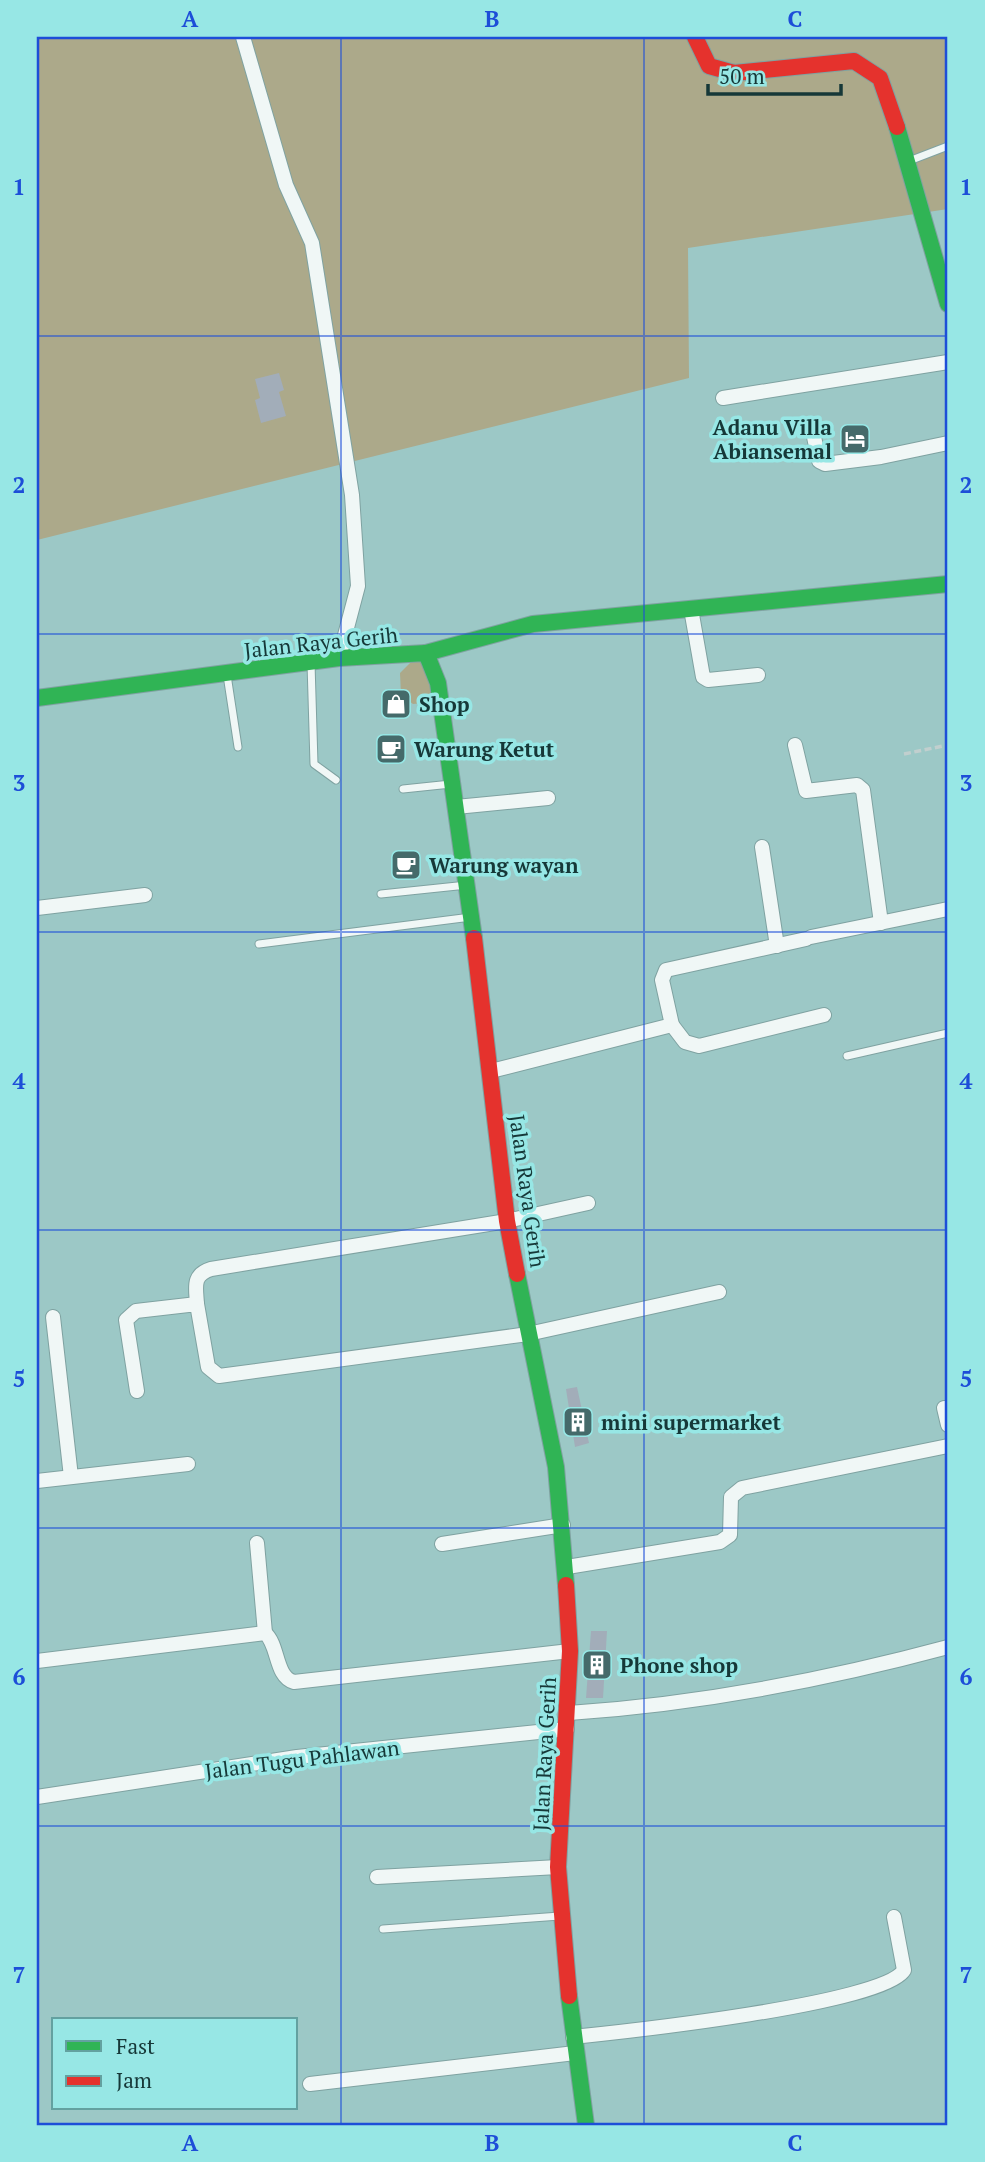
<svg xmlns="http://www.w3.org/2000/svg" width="985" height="2162" viewBox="0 0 985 2162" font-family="'PT Serif',serif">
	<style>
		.green { fill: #aca98a }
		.building { fill: #a2adb9 }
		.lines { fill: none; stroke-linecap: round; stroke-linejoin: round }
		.lane-casing { stroke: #7fa2a1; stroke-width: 9 }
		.street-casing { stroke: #7fa2a1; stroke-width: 16 }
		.fast-casing { stroke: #7fa2a1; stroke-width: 18 }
		.jam-casing { stroke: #7fa2a1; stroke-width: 18 }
		.path { stroke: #c1cfce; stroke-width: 3.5; stroke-dasharray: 7 3.5; stroke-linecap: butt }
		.lane { stroke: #f0f7f6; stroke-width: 7 }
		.street { stroke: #f0f7f6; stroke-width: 14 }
		.fast { stroke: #30b455; stroke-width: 16 }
		.jam { stroke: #e5322d; stroke-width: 16 }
		.grid { fill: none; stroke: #1d4ed8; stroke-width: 2; stroke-opacity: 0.55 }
		.labels { text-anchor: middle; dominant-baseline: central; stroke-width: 7; stroke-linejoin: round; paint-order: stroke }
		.poi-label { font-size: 21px; font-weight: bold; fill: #163838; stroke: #97e7e5; text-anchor: start }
		.street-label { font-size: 21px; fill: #163838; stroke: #97e7e5 }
		.neatline { fill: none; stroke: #1d4ed8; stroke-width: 2.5 }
		.grid-label { font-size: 23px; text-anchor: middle; font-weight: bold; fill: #1d4ed8 }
	</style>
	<rect width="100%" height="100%" fill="#9cc8c6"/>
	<g class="green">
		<polygon points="37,37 948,37 948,209 688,248 689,378 37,540"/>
		<polygon points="426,660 435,702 413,704 401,695 400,673 411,662"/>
	</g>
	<g class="building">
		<polygon points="279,373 284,390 279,392 286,416 261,423 255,400 260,398 255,379"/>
		<polygon points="577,1387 589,1443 575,1447 566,1389"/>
		<polygon points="591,1631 607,1631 603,1698 586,1698"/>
	</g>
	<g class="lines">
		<g class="lane-casing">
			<g id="lane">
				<polyline points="909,161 948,146"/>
				<polyline points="311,663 314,764 336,780"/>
				<polyline points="227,675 238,747"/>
				<polyline points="403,789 451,784"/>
				<polyline points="381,894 467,885"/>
				<polyline points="259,944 471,917"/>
				<polyline points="847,1056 948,1033"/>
				<polyline points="383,1929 560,1916"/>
			</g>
		</g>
		<g class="street-casing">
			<g id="street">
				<polyline points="243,37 286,185 312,243 352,495 358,586 339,658"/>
				<polyline points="723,398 948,362"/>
				<polyline points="813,432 819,461 825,464 881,457 948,443"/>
				<polyline points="691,609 703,677 708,680 758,675"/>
				<polyline points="795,745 806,791 857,785 863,790 881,923"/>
				<polyline points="456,807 548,798"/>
				<polyline points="762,847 777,946"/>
				<polyline points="37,908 145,895"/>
				<polyline points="811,937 948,909"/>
				<polyline points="672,1025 685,1042 699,1046 824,1015"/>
				<polyline points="491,1071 672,1025 662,980 666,970 806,939"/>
				<path d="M197,1304C196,1287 192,1275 211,1269L507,1221L588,1203"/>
				<polyline points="53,1317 71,1477"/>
				<polyline points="137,1391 126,1320 136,1311 197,1304 208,1367 219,1376 528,1334 719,1292"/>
				<polyline points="944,1408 948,1425"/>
				<polyline points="37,1481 188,1464"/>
				<polyline points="257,1543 265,1633"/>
				<polyline points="442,1544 563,1525"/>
				<polyline points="567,1567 720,1542 730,1535 731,1497 742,1488 948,1446"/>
				<path d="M37,1661L265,1633C279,1645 275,1677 294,1682L570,1651"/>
				<path d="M569,1713C700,1704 822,1681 948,1647"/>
				<polyline points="37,1797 297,1757 567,1729"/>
				<polyline points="377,1877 558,1867"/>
				<path d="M573,2037C621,2032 885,2004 904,1970L894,1917"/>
				<polyline points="310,2084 575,2053"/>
			</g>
		</g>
		<g class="fast-casing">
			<g id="fast">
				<polyline points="897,127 948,304"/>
				<polyline points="426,653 533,624 948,584"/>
				<polyline points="37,698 339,658 426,653 438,683 474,938"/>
				<polyline points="517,1274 556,1467 566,1585"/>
				<polyline points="569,1996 586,2125"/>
			</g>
		</g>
		<g class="jam-casing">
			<g id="jam">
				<polyline points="695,37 709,66 734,73 854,61 880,78 897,127"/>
				<polyline points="474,938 507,1221 517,1274"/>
				<polyline points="566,1585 570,1651 558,1867 569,1996"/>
			</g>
		</g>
		<polyline class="path" points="904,754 948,745"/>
		<use href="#lane" class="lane"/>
		<use href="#street" class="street"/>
		<use href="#fast" class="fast"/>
		<use href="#jam" class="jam"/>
	</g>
	<path class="grid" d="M341,37V2125M644,37V2125M37,336H948M37,634H948M37,932H948M37,1230H948M37,1528H948M37,1826H948"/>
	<defs>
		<g id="hotel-square" transform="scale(1.575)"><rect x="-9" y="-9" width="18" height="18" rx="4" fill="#456a6a" stroke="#97e7e5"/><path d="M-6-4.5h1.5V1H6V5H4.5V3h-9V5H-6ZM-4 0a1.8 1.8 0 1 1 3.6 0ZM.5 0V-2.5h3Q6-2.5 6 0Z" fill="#fff"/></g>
		<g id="shop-square" transform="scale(1.575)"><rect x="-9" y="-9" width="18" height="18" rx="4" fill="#456a6a" stroke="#97e7e5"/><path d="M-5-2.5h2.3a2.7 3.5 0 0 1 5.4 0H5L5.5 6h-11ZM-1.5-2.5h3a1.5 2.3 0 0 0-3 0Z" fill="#fff"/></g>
		<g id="cafe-square" transform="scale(1.575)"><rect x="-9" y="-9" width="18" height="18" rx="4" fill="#456a6a" stroke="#97e7e5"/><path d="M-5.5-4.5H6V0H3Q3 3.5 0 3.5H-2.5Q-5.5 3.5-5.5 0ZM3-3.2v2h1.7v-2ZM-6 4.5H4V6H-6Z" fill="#fff"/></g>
		<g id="building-square" transform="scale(1.575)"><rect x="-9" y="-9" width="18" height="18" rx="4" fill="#456a6a" stroke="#97e7e5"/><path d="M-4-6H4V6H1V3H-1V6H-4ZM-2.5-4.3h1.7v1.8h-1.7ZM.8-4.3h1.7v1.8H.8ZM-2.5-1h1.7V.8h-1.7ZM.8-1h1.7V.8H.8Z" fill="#fff"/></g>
	</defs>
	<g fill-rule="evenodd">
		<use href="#hotel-square" x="855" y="439"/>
		<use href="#shop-square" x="396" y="704"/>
		<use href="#cafe-square" x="391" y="749"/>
		<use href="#cafe-square" x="406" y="865"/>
		<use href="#building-square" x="578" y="1422"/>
		<use href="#building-square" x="597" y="1665"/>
	</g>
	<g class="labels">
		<g class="poi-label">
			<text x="832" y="427" text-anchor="end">Adanu Villa<tspan x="832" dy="24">Abiansemal</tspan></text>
			<text x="419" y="704">Shop</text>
			<text x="414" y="749">Warung Ketut</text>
			<text x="429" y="865">Warung wayan</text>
			<text x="601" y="1422">mini supermarket</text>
			<text x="620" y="1665">Phone shop</text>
		</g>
		<g class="street-label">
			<text transform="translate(321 642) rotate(-6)">Jalan Raya Gerih</text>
			<text transform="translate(528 1191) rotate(82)">Jalan Raya Gerih</text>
			<text transform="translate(544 1754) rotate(-87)">Jalan Raya Gerih</text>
			<text transform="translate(302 1759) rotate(-7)">Jalan Tugu Pahlawan</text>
		</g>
	</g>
	<rect width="985" height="2162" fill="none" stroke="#97e7e5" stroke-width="77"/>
	<rect x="52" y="2018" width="245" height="91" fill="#97e7e5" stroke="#63a1a0" stroke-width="2"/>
	<rect x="66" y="2041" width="35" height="10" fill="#30b455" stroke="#63a1a0" stroke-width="2"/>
	<text x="116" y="2054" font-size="21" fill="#163838">Fast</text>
	<rect x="66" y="2076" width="35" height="10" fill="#e5322d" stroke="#63a1a0" stroke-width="2"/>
	<text x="116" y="2088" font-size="21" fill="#163838">Jam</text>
	<path d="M708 84v10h133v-10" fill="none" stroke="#163838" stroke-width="3.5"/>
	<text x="719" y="84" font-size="21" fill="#163838" stroke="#97e7e5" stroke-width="5" paint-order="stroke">50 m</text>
	<rect x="38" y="38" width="908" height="2086" class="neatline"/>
	<g class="grid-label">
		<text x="190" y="27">A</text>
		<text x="492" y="27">B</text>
		<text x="795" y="27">C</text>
		<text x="19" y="195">1</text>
		<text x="966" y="195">1</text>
		<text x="19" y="493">2</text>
		<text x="966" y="493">2</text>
		<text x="19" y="791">3</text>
		<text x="966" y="791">3</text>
		<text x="19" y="1089">4</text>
		<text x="966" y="1089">4</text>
		<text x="19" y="1387">5</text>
		<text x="966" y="1387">5</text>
		<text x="19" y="1685">6</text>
		<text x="966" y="1685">6</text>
		<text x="19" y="1983">7</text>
		<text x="966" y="1983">7</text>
		<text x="190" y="2151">A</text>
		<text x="492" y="2151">B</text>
		<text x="795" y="2151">C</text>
	</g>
</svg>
